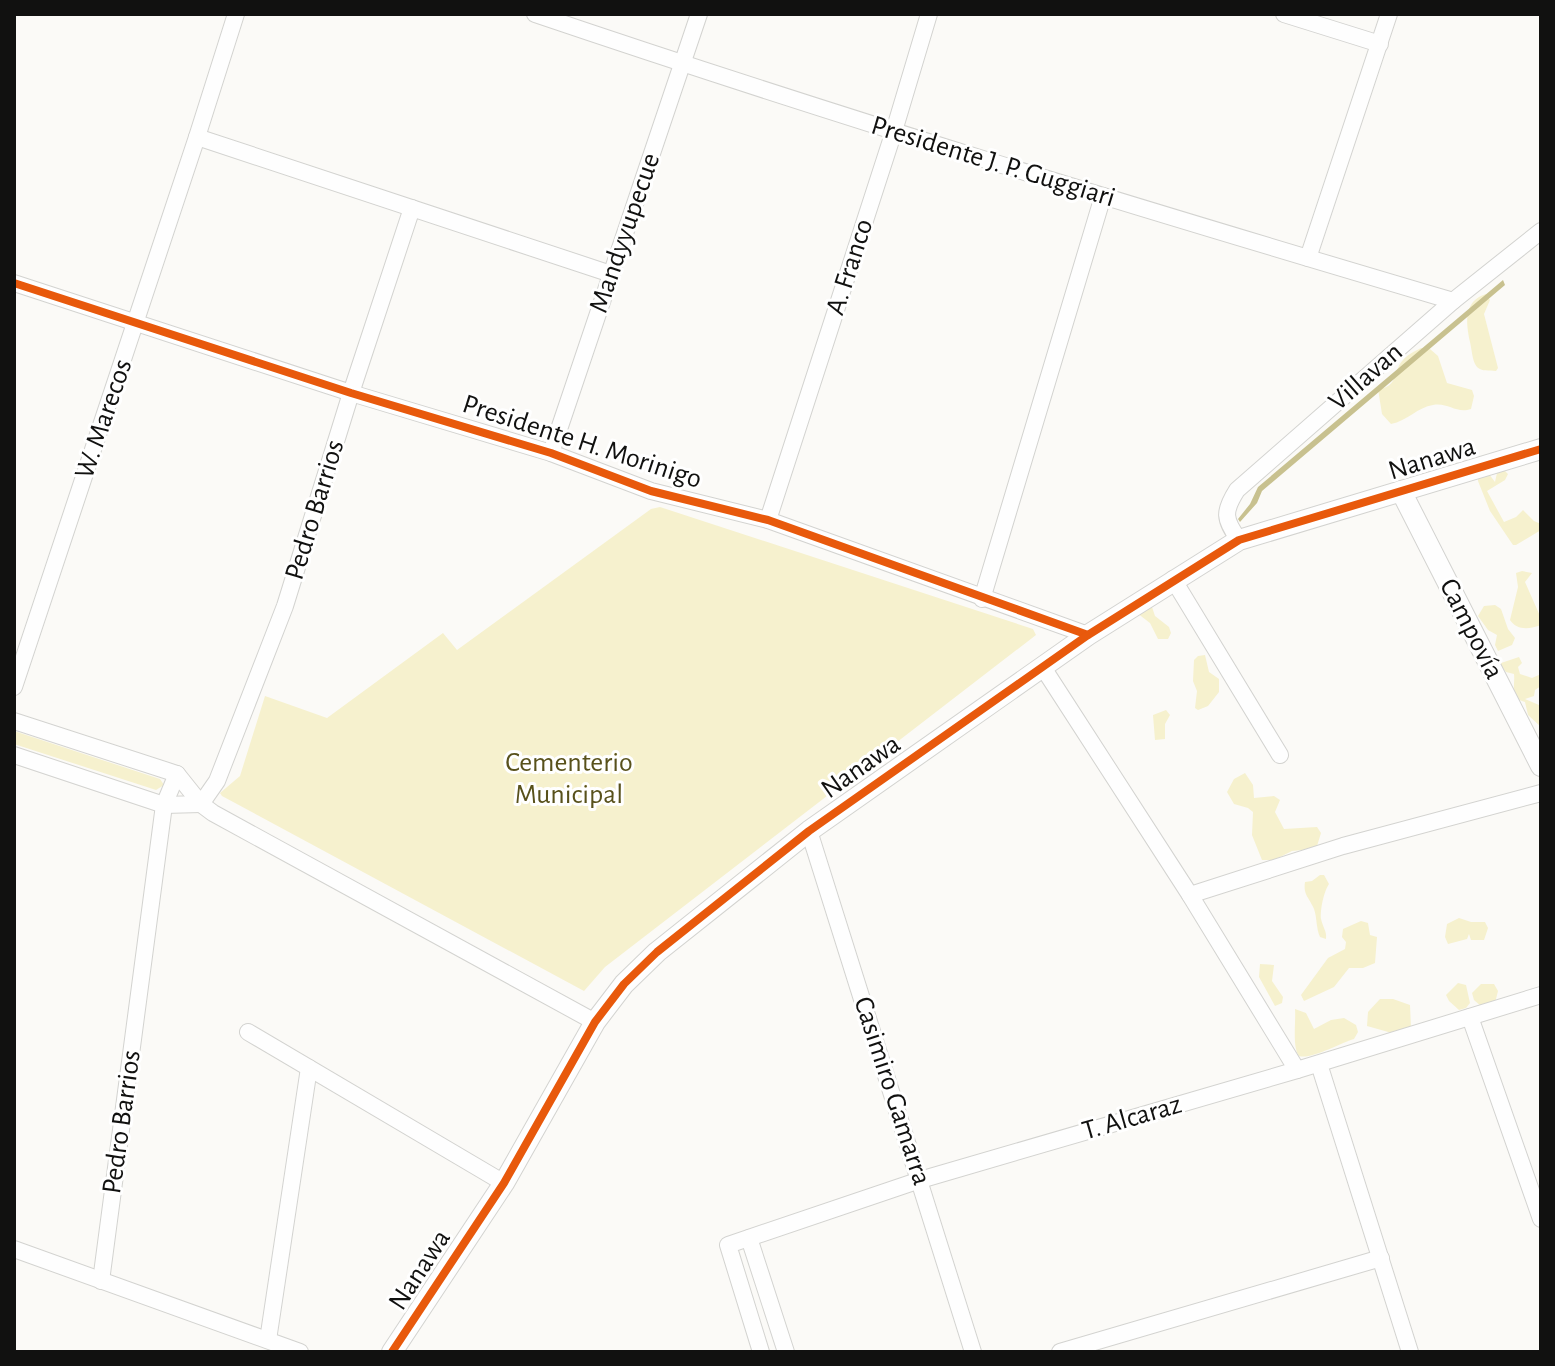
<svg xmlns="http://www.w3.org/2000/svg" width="1555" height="1366" viewBox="0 0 1555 1366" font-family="'Alegreya Sans',sans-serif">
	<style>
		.green { fill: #f6f1ce }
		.water { fill: #c8c18f }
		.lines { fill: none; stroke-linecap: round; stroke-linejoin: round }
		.minor-casing { stroke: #d3d3d0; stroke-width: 18 }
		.tertiary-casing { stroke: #d3d3d0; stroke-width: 22 }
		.minor { stroke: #fefefe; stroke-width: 16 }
		.tertiary { stroke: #fefefe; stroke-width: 20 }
		.cycleway-casing { stroke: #fff; stroke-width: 13 }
		.cycleway { stroke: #e8590c; stroke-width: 8 }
		.labels { text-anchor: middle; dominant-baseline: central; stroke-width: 6; stroke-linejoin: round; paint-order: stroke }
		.street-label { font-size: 28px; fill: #111110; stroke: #fff }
		.park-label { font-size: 28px; fill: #58511b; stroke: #fff }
	</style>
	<rect width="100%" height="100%" fill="#fbfaf7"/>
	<g class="green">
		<path d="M1486,294L1490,300L1484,314L1498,368L1496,371C1489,370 1482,372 1477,367C1472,361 1472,350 1470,342C1466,323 1463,301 1486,294Z"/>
		<path d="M1421,348L1430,349L1438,356L1447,383L1472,390L1474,396L1471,409C1456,414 1448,402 1433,405C1418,407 1407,421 1391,424L1382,414L1378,389C1399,387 1392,372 1403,360C1407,355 1415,351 1421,348Z"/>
		<polygon points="1503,469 1508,474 1505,480 1487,491 1504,522 1516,517 1523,510 1534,521 1541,524 1541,530 1516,545 1513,545 1490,511 1478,481 1478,478 1489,474 1495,482 1497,473"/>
		<polygon points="660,507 1033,629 1036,635 605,967 584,991 222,796 220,793 240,776 265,696 327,718 443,633 457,650 651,509"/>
		<path d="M1522,571L1532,573L1525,582L1540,616L1541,625C1530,629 1517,631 1510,620L1518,587L1516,573Z"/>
		<polygon points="1151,604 1155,616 1169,627 1171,633 1168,639 1158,639 1150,623 1137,613"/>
		<polygon points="1495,605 1501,609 1508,629 1515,638 1512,645 1498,651 1495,645 1497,635 1488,630 1478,616 1484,606"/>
		<polygon points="1205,655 1209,672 1219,679 1219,692 1208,706 1198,710 1195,708 1197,691 1193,681 1194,660 1198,656"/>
		<path d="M1519,657L1522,663L1518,667L1520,674L1532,678L1541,674V686L1535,690L1534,696L1525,699L1539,705L1541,727L1528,715L1525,702L1516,699C1512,690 1515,683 1514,674L1506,672L1501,666V663Z"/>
		<polygon points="1166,710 1170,715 1165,724 1165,739 1155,740 1153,715"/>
		<polygon points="14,731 160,779 164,785 156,790 14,744"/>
		<polygon points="1245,773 1253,785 1254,798 1274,796 1280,800 1275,812 1284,829 1317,827 1321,833 1317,846 1312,849 1292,851 1274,860 1262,860 1252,835 1253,812 1248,808 1234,804 1227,792 1234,779"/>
		<path d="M1320,875H1324L1329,884C1324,891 1320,910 1321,919C1323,928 1327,931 1326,939L1320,937C1316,928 1317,917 1314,909C1309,897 1303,895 1305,882L1312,881Z"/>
		<polygon points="1459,918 1471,922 1485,922 1488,928 1484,940 1471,940 1469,934 1467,939 1448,944 1445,937 1447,924"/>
		<polygon points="1361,921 1368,923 1370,935 1377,937 1375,963 1363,968 1349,968 1334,987 1304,1001 1301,995 1328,958 1345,949 1346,942 1342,937 1343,929"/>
		<polygon points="1260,964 1274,965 1272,981 1283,997 1282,1003 1275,1006 1259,977"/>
		<polygon points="1458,983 1466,985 1470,1003 1466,1008 1459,1010 1449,1001 1446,995"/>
		<polygon points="1481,984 1494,984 1498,991 1495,1003 1482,1007 1474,1000 1472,993"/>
		<polygon points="1380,999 1393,999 1410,1005 1411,1028 1399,1035 1367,1026 1368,1012"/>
		<path d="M1295,1009L1306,1013L1314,1029L1331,1020L1344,1018L1356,1025L1358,1032L1354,1039C1340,1043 1311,1060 1299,1056C1292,1047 1296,1022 1295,1009Z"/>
	</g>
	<polygon class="water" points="1503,280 1505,285 1262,491 1257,503 1240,522 1238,519 1250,504 1258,487"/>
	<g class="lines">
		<g class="minor-casing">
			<g id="minor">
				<path d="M535,14C839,117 1145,210 1453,301"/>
				<polyline points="1284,14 1380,44"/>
				<polyline points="197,137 611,274"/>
				<polyline points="1308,258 1389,14"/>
				<polyline points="14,283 351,393 551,453 651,491 768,520 1088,635"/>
				<polyline points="551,453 699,14"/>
				<polyline points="768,520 894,131 929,14"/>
				<path d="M1239,540C1224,519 1223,512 1237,490L1453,301L1541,231"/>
				<polyline points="1173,579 1280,755"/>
				<polyline points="982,599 1103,196"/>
				<polyline points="1042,666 1190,895 1297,1070"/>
				<polyline points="14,687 197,137 236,14"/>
				<polyline points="14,721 177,774 201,804 213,813 595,1022"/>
				<polyline points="14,755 164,805 201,804"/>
				<polyline points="201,804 217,781 285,606 351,393 412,208"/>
				<polyline points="809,831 973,1352"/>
				<polyline points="1190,895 1343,846 1541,793"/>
				<polyline points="1470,1017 1541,1219"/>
				<polyline points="248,1032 504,1183"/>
				<polyline points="1319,1064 1410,1352"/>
				<polyline points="749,1238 786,1352"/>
				<polyline points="14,1249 300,1352"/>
				<polyline points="101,1281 164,805 177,774"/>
				<polyline points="268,1340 309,1068"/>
				<polyline points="761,1352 728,1245 920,1180 1297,1070 1541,995"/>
				<polyline points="1060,1352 1381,1258"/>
			</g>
		</g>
		<g class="tertiary-casing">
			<g id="tertiary">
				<polyline points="1401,491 1541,766"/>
				<polyline points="392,1352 504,1183 595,1022 624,984 657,952 809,831 1088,635 1239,540 1541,449"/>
			</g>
		</g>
		<use href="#minor" class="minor"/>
		<use href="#tertiary" class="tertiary"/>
		<g class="cycleway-casing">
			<g id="cycleway">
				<polyline points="14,283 351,393 551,453 651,491 768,520 1088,635"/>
				<polyline points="392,1352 504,1183 595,1022 624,984 657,952 809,831 1088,635 1239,540 1541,449"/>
			</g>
		</g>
		<use href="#cycleway" class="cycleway"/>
	</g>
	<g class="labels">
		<g class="street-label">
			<text transform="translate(993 162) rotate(17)">Presidente J. P. Guggiari</text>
			<text transform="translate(625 233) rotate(-71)">Mandyyupecue</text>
			<text transform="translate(850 267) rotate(-72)">A. Franco</text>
			<text transform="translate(1366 377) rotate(-41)">Villavan</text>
			<text transform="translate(104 419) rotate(-71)">W. Marecos</text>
			<text transform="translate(582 442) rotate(18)">Presidente H. Morinigo</text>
			<text transform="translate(1432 459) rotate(-17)">Nanawa</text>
			<text transform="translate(315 510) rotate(-73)">Pedro Barrios</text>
			<text transform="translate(1471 629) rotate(63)">Campovía</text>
			<text transform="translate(861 767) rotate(-35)">Nanawa</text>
			<text transform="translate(892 1091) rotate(72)">Casimiro Gamarra</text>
			<text transform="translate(1132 1118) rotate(-16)">T. Alcaraz</text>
			<text transform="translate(122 1122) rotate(-82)">Pedro Barrios</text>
			<text transform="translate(420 1270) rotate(-57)">Nanawa</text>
		</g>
		<g class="park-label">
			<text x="569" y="763">Cementerio<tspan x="569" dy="32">Municipal</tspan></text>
		</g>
	</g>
	<rect width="1555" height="1366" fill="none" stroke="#111110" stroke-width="32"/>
</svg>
